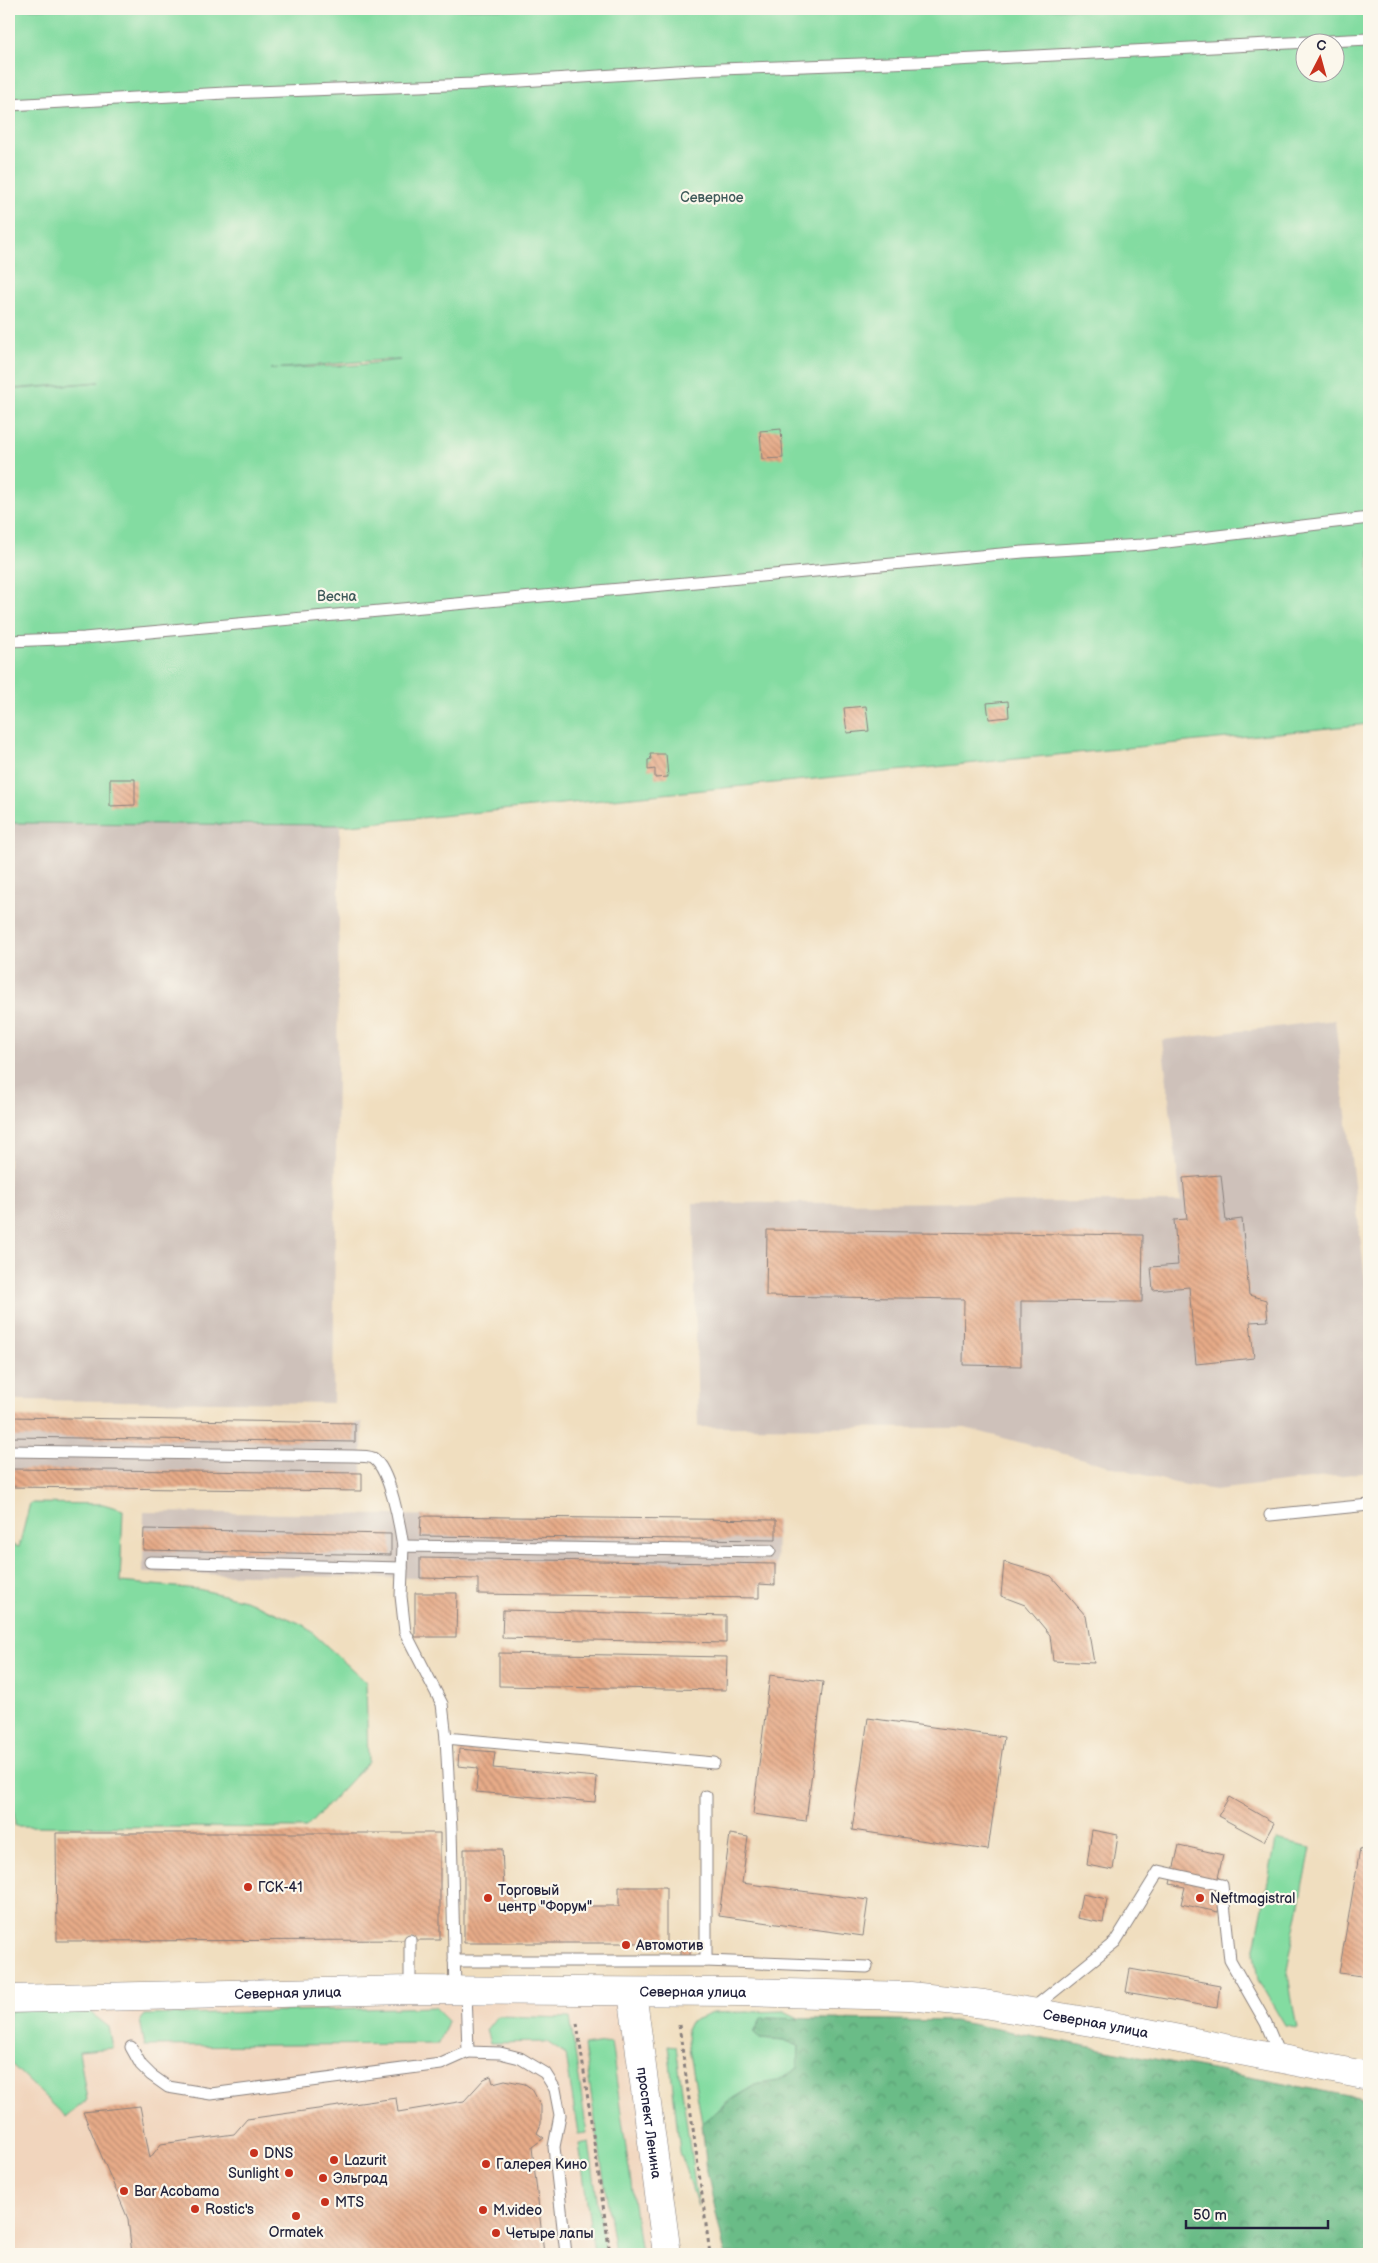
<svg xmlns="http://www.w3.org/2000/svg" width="1378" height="2263" viewBox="0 0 1378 2263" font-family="'Balsamiq Sans',sans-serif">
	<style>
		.built { fill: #f1d5bd }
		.industrial { fill: #cec1ba }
		.green { fill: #83dca1; stroke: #527f6e; fill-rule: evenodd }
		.forest { fill: url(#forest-crowns); stroke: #466f61 }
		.building { fill: url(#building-back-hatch) }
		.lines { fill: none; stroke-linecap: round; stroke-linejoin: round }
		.service-casing { stroke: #89807d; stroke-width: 13 }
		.secondary-casing { stroke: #89807d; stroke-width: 29 }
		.path { stroke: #89807d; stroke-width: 3; stroke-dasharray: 4 4; stroke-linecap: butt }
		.service { stroke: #fff; stroke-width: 11 }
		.secondary { stroke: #fff; stroke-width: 28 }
		.poi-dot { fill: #c8321e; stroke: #fbf7ec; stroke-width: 2 }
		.labels { text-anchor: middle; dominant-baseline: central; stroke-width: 4.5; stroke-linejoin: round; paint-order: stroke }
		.park-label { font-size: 14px; fill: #3f5a5a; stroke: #fbf7ec }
		.poi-label { font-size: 14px; fill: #22223b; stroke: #fbf7ec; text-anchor: start }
		.street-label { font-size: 14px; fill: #22223b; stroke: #fbf7ec }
	</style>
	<defs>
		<pattern id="forest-crowns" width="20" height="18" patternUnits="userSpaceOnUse" patternTransform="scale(1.25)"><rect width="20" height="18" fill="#6abc87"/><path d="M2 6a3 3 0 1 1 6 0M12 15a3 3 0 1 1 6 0" fill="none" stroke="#579870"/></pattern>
		<pattern id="building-back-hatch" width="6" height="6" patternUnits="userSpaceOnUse" patternTransform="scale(1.25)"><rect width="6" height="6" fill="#e7ab88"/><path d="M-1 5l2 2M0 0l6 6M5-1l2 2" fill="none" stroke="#bb8b70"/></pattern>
	</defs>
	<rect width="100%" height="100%" fill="#fbf7ec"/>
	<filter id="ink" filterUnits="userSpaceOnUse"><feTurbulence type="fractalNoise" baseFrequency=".02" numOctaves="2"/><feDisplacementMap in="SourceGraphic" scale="10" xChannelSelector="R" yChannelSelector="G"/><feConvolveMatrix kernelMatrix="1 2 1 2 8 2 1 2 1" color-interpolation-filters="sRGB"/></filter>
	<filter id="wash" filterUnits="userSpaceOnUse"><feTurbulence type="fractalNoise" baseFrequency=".0096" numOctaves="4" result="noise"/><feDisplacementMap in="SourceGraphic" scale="20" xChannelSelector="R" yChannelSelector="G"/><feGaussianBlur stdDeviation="1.12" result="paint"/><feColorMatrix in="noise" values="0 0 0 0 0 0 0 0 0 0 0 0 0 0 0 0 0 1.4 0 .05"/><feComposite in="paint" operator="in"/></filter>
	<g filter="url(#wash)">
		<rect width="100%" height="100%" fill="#f0debf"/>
		<polygon class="built" points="632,1992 667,2254 9,2254 9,1999"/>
		<g class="industrial">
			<polygon points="9,823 340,825 333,1403 9,1400"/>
			<polygon points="1335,1020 1369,1313 1369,1472 1215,1490 1175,1483 965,1428 698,1427 693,1203 1181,1202 1162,1040"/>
			<polygon points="10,1418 362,1423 362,1491 9,1486"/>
			<polygon points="144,1512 777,1520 776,1585 143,1573"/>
		</g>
		<g class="green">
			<path d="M9,9H1369V724L350,825L9,823V390L99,382L9,389ZM1306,42H1336V72H1306ZM383,360H400L357,365L270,369Z"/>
			<polygon points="30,1503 103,1504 123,1510 120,1582 198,1589 245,1600 304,1625 366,1682 368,1762 306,1828 15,1826 9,1743 9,1544 19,1547"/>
			<polygon points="1276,1840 1311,1848 1287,1970 1297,2028 1285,2026 1258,1980 1254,1953"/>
			<polygon points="79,2004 109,2027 113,2048 79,2051 87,2100 66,2117 9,2062 9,2011"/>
			<polygon points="434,2007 448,2021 439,2044 145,2046 140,2020 144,2015"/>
			<polygon points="784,2011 801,2019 761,2018 760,2038 784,2040 799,2046 798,2068 778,2081 755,2085 733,2098 702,2123 686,2030 690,2022 712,2013"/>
			<polygon points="497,2016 570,2018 587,2133 578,2134 566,2055 547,2042 490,2043 486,2030"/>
			<polygon points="611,2042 641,2254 615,2254 584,2046"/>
			<polygon points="668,2045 676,2046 698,2207 680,2152"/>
			<polygon points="589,2142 605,2254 594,2254 579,2144"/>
		</g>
		<polygon class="forest" points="761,2018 955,2021 1364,2099 1369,2111 1369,2254 725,2254 707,2172 702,2123 734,2098 755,2085 778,2081 798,2068 799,2046 784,2040 760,2038 754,2033"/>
		<g id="blocks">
			<g class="building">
				<polygon points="781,429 783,458 762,459 760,431"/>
				<polygon points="1008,701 1009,717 989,719 987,703"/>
				<polygon points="866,706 869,731 847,733 844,708"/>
				<polygon points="650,754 666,754 668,777 655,778 655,769 648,770 648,760 651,759"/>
				<polygon points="110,779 135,779 135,805 110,806"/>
				<polygon points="1221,1175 1226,1221 1242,1219 1249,1295 1266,1300 1268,1321 1250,1322 1254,1358 1196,1364 1189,1287 1153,1290 1151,1267 1178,1265 1174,1220 1187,1219 1183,1178"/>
				<polygon points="767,1230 1143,1235 1142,1302 1021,1301 1021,1366 963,1365 964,1299 766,1296"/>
				<polygon points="11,1417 355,1423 355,1442 11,1437"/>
				<polygon points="9,1469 362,1473 362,1491 9,1487"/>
				<polygon points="421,1516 776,1520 776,1540 420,1536"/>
				<polygon points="144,1529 391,1534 391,1555 143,1550"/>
				<polygon points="420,1558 775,1564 775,1585 759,1584 759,1598 478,1594 478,1579 420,1578"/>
				<polygon points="1004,1562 1051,1576 1086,1616 1094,1663 1053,1661 1050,1635 1025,1605 1001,1596"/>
				<polygon points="415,1593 457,1593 456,1637 415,1637"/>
				<polygon points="503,1610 726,1616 726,1643 502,1638"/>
				<polygon points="499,1653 727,1657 726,1690 499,1686"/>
				<polygon points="770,1675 823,1682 806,1821 753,1814"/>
				<polygon points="868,1718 1004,1737 988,1850 852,1830"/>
				<polygon points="459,1749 495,1752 493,1768 597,1777 595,1802 476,1792 478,1768 458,1766"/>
				<polygon points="1229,1797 1274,1823 1264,1841 1218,1816"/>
				<polygon points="1092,1830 1118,1835 1113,1870 1087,1865"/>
				<polygon points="56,1833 440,1833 440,1940 57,1941"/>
				<polygon points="730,1834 748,1837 742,1883 868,1900 863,1936 719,1916"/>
				<polygon points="1179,1845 1223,1855 1214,1896 1221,1897 1218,1912 1181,1904 1185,1887 1170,1884"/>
				<polygon points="464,1849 502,1849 504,1890 521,1906 619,1906 619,1887 666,1887 666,1943 464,1943"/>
				<polygon points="1360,1849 1369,1851 1369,1977 1339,1973"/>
				<polygon points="1082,1894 1107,1899 1103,1923 1077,1918"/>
				<rect x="680" y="1941" width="10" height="15"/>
				<polygon points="1130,1969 1220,1985 1217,2008 1126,1992"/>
				<polygon points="491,2076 493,2083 505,2080 525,2084 532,2089 541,2106 541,2124 537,2133 544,2138 532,2147 544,2254 132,2254 128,2219 83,2112 140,2106 150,2158 161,2144 234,2134 247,2119 396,2098 398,2112 464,2101 484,2079"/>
			</g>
		</g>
	</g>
	<g filter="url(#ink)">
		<use href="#blocks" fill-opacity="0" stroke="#89807d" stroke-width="1"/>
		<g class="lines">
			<g class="service-casing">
				<g id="service">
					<polyline points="9,105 225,93 474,84 692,70 917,62 1369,39"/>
					<polyline points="9,641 84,638 1023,552 1142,545 1369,518"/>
					<path d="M9,1451L353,1456C359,1456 368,1456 373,1458C390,1469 400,1526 403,1546"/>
					<polyline points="1270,1515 1369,1505"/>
					<polyline points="150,1562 402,1568"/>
					<polyline points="446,1738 442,1704 405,1632 401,1596 403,1546 770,1551"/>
					<polyline points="706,1796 706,1961"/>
					<polyline points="410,1940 410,1990"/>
					<polyline points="454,1961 706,1961 867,1967"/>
					<polyline points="455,1990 451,1829 446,1738 714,1763"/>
					<polyline points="1032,2009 1115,1942 1159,1871 1222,1885 1230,1960 1266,2023 1280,2057"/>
					<polyline points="131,2047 141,2065 151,2075 168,2087 211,2094 441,2064 468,2052 466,1991"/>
					<polyline points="468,2052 500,2053 520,2058 545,2073 555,2089 560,2115 554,2147 566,2254"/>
				</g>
			</g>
			<g class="secondary-casing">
				<g id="secondary">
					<path id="s1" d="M632,1992L667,2254"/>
					<path id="s2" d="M9,1999L410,1990L740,1992L910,1996L984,2004L1097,2023L1369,2076"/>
				</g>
			</g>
			<g class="path">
				<polyline points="577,2023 610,2254"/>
				<polyline points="679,2025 710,2254"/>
			</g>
			<use href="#service" class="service"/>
			<use href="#secondary" class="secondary"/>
		</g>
	</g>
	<g class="poi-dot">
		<circle cx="248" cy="1887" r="5"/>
		<circle cx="488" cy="1898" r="5"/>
		<circle cx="1200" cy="1898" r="5"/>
		<circle cx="626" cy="1945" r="5"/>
		<circle cx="254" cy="2153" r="5"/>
		<circle cx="334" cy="2160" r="5"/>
		<circle cx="486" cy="2164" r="5"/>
		<circle cx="289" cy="2173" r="5"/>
		<circle cx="323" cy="2178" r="5"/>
		<circle cx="124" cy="2191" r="5"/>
		<circle cx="325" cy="2202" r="5"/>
		<circle cx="195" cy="2209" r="5"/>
		<circle cx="483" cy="2210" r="5"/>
		<circle cx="296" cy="2216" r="5"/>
		<circle cx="496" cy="2233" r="5"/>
	</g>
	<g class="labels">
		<g class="park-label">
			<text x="712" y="197">Северное</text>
			<text x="337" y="596">Весна</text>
		</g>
		<g class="poi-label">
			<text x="258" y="1887">ГСК-41</text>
			<text x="498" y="1890">Торговый<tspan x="498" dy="16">центр "Форум"</tspan></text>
			<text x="1210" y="1898">Neftmagistral</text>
			<text x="636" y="1945">Автомотив</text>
			<text x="264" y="2153">DNS</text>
			<text x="344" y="2160">Lazurit</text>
			<text x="496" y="2164">Галерея Кино</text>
			<text x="279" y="2173" text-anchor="end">Sunlight</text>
			<text x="333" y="2178">Эльград</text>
			<text x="134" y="2191">Bar Acobama</text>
			<text x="335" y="2202">MTS</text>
			<text x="205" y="2209">Rostic's</text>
			<text x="493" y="2210">M.video</text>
			<text x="296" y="2232" text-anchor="middle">Ormatek</text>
			<text x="506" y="2233">Четыре лапы</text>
		</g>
		<g class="street-label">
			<text stroke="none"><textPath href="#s2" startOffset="684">Северная улица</textPath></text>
			<text stroke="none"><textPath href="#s2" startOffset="279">Северная улица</textPath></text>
			<text stroke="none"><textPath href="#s2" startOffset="1089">Северная улица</textPath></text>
			<text stroke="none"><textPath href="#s1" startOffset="132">проспект Ленина</textPath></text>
		</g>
	</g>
	<rect width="1378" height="2263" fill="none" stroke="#fbf7ec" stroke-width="30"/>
	<g transform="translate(1320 58) rotate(6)"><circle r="24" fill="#fbf7ec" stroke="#a4a2a5"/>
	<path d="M0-4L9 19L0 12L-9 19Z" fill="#c8321e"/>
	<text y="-8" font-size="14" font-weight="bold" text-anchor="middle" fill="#22223b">С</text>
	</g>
	<path d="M1186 2220v8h142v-8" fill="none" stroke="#22223b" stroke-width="2.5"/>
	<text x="1193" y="2220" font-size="15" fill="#22223b" stroke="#fbf7ec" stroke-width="4" paint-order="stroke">50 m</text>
</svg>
